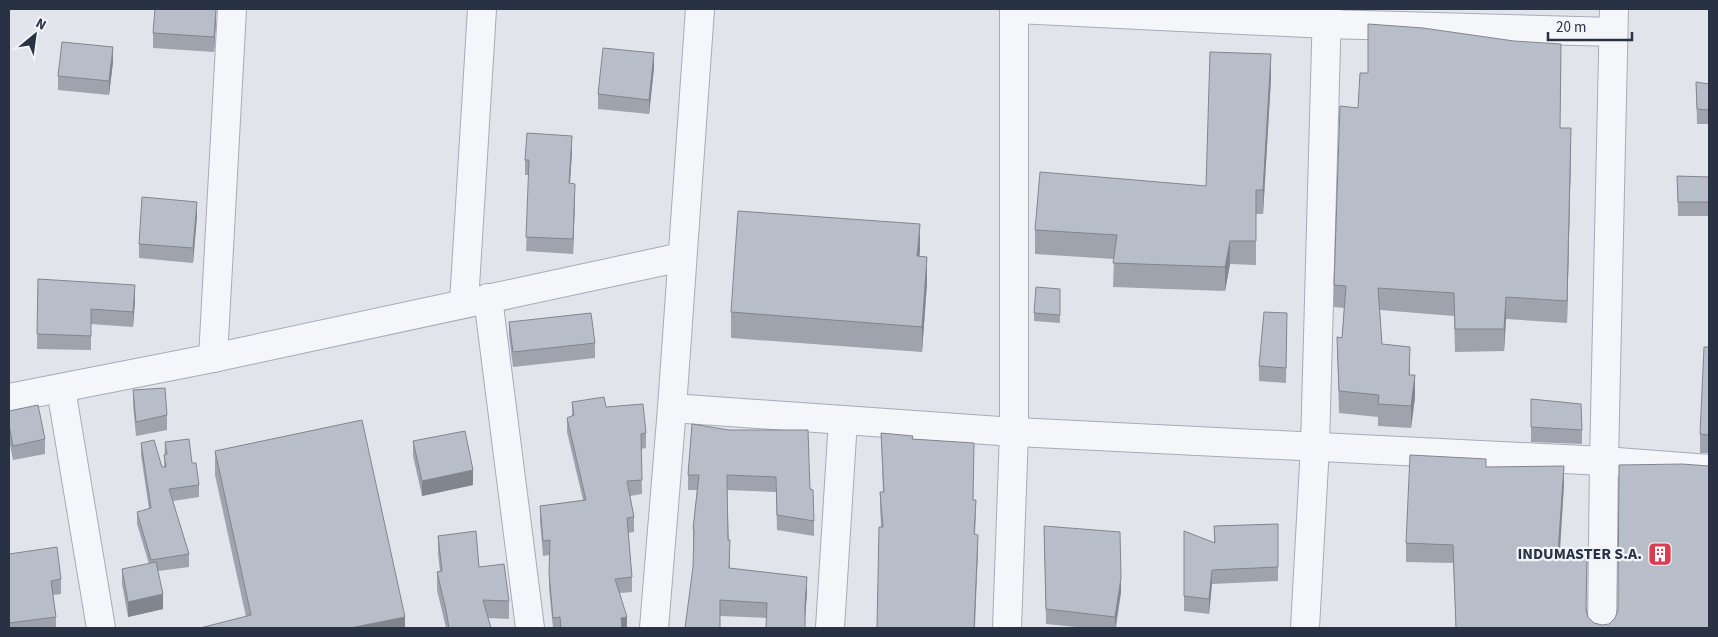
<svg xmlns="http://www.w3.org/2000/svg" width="1718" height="637" viewBox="0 0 1718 637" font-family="'Source Sans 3',sans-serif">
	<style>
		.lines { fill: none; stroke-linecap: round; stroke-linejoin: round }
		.minor-casing { stroke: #a6acb6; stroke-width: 30 }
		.minor { stroke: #f4f6f9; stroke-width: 28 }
		.wall { fill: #9ea3ad }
		.shaded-wall { fill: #81858d }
		.building { fill: #b8bec9; stroke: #81858d }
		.labels { text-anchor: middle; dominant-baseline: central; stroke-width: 4.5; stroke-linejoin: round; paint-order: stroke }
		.poi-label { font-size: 16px; font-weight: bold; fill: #283244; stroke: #f1f4f8; text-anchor: end }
	</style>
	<rect width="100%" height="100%" fill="#e1e5eb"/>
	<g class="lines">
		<g class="minor-casing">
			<g id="minor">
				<polyline points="1014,9 1327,24 1613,32"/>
				<polyline points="488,298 530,628"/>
				<polyline points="464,303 482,9"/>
				<polyline points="213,358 232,9"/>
				<polyline points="61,389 101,628"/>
				<polyline points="9,398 213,358 682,257"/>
				<polyline points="672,408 1014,432 1604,461 1709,469"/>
				<polyline points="654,628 672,408 700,9"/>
				<polyline points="830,628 843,420"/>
				<polyline points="1007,628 1014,432 1014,9"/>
				<polyline points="1305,628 1315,446 1327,9"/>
				<polyline points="1602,628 1604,461 1614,9"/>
			</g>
		</g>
		<use href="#minor" class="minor"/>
	</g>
	<g class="wall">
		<polygon points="216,20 214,52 153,48 153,33"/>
		<polygon points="113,62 109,95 58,90 58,76"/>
		<polygon points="1561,66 1560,128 1571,150 1567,323 1506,319 1504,351 1455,352 1454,316 1380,310 1382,344 1410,375 1415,397 1411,428 1378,426 1378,417 1339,413 1337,337 1342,338 1344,308 1334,307 1334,285 1358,108 1368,73"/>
		<polygon points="654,68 649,114 598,109 598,94"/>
		<polygon points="1271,78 1263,214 1256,214 1256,265 1230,264 1225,291 1113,287 1114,259 1035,254 1035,230 1206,186"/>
		<polygon points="1696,82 1709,84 1709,124 1697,124"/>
		<polygon points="572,151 570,183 575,198 573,254 526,251 529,175 525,175 525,160"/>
		<polygon points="1677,176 1709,177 1709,216 1678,216"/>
		<polygon points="197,216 193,263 139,258 139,244"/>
		<polygon points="920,250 919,257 927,283 922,352 731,338 731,312"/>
		<polygon points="38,279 135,300 133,327 91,324 91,350 37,349"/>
		<polygon points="1060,289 1060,323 1034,321 1034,313"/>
		<polygon points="509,322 595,343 595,358 513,367 509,336"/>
		<polygon points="1287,328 1286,383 1259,381 1259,366"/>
		<polygon points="1709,347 1709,453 1700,453 1700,434"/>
		<polygon points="133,390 167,415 167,430 136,436 133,405"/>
		<polygon points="572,402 606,407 646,433 646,448 641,449 642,494 630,496 634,517 634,532 628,533 632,577 632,592 620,593 627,628 553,628 549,588 550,555 543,556 540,521 540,506 583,500 567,432 567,418 572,416"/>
		<polygon points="9,411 45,439 45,454 13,460 9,440"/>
		<polygon points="692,424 810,489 814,521 814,536 777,530 776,492 727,490 730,568 807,593 805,616 767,618 720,616 693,567 694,544 693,544 693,529 697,490 688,490 688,475"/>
		<polygon points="1531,427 1582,430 1582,444 1531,442"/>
		<polygon points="881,433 913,439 973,500 976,515 975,534 978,549 975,628 877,628 881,527 880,506 880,492 883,492"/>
		<polygon points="413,441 473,485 422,496 413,456"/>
		<polygon points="165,442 192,463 199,485 199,497 173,501 189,554 189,567 158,571 163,609 128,617 122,584 122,569 149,564 137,524 137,512 149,509 141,455 141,443 162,467 164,467"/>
		<polygon points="215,451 405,628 246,617 215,475"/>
		<polygon points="1486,467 1564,484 1560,554 1587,610 1588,617 1594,623 1602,625 1709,628 1456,628 1453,563 1406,562 1406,543"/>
		<polygon points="1278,524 1278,581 1212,584 1209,614 1184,611 1184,531 1214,543 1214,526"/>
		<polygon points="1044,526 1121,592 1116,628 1086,628 1046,624"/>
		<polygon points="438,536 479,567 509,601 509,619 488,618 491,628 446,628 437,590 437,572 440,571 438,554"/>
		<polygon points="9,554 61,579 61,594 53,595 56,617 56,628 9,628"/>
	</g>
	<g class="shaded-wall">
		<polygon points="216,9 216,20 214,52 214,37"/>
		<polygon points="113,47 113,62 109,95 109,81"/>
		<polygon points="654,53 654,68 649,114 649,100"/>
		<polygon points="1271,54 1271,78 1263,214 1263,190"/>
		<polygon points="1571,128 1571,150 1567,323 1567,301"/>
		<polygon points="572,136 572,151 569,198 569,183"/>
		<polygon points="575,184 575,198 573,254 573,239"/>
		<polygon points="197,202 197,216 193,263 193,248"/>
		<polygon points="920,224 920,250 917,282 917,256"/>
		<polygon points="1230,241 1230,264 1225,291 1225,267"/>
		<polygon points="927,257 927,283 922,352 922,327"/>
		<polygon points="135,285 135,300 133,327 133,312"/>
		<polygon points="1506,297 1506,319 1504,351 1504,329"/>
		<polygon points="1410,347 1410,369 1409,397 1409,375"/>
		<polygon points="1415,375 1415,397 1411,428 1411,406"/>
		<polygon points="1564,466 1564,484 1558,572 1558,553"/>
		<polygon points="473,470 473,485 422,496 422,481"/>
		<polygon points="978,535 978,549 974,628"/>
		<polygon points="1212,570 1212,584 1209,614 1209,599"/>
		<polygon points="807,577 807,593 805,620 805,605"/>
		<polygon points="1121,578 1121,592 1115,628 1115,617"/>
		<polygon points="163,594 163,609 128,617 128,602"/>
		<polygon points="405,617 405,628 350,628"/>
		<polygon points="627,617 627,628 621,628 621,618"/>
	</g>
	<g class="building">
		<polygon points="155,9 216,9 214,37 153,33"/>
		<polygon points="1368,24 1423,28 1514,41 1561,44 1560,128 1571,128 1567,301 1506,297 1504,329 1455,329 1454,293 1378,288 1382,344 1410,347 1409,375 1415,375 1411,406 1378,404 1379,395 1339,391 1337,337 1342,338 1346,286 1334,285 1340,106 1358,108 1360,73 1368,73"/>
		<polygon points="62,42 113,47 109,81 58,76"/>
		<polygon points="603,48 654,53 649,100 598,94"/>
		<polygon points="1210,52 1271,54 1263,190 1256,190 1256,241 1230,241 1225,267 1113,263 1117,235 1035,230 1040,172 1206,186"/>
		<polygon points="1696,82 1709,84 1709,110 1697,109"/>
		<polygon points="527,133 572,136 569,183 575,184 573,239 526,237 529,160 525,160"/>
		<polygon points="1677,176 1709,177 1709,202 1678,202"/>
		<polygon points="142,197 197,202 193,248 139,244"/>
		<polygon points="738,211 920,224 917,256 927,257 922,327 731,312"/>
		<polygon points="38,279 135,285 133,312 91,309 91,336 37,334"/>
		<polygon points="1036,287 1060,289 1060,315 1034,313"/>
		<polygon points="1264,312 1287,313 1286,368 1259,366"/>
		<polygon points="591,313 595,343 513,352 509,322"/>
		<polygon points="1704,347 1709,347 1709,435 1700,434"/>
		<polygon points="165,388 167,415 136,422 133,390"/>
		<polygon points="604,397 606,407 643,404 646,433 641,434 642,480 627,481 634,517 627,518 632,577 615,579 627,617 621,618 622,628 561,628 560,617 553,618 549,574 550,540 543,541 540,506 586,500 567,418 574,415 572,402"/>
		<polygon points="1531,399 1581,404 1582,430 1531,427"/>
		<polygon points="38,405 45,439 13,446 9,425 9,411"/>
		<polygon points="362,420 405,617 350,628 200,628 251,615 215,451"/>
		<polygon points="692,424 729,430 808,430 810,489 813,490 814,521 777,515 776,477 727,475 728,540 730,540 729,568 807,577 805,605 805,628 766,628 767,603 720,600 720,628 685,628 693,567 694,529 693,529 699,475 688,475"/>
		<polygon points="465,431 473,470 422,481 413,441"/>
		<polygon points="881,433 913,436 912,439 974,443 973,500 976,500 974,534 978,535 974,628 877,628 879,527 883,527 880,492 884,492"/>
		<polygon points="189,439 192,463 196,463 199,485 169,489 189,554 151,560 137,512 151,508 141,443 154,440 162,467 166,467 164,455 167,454 165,442"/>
		<polygon points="1410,455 1486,459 1486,467 1564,466 1558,553 1587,556 1586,610 1588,617 1594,623 1602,625 1609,624 1615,618 1618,610 1619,465 1682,464 1709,466 1709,628 1456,628 1453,545 1406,543"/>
		<polygon points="1278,524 1278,567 1212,570 1209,599 1184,596 1184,531 1215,543 1214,526"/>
		<polygon points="1044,526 1120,532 1121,578 1115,617 1046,609"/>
		<polygon points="476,531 479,567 504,564 509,601 483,600 491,628 449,628 446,610 437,572 442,571 438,536"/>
		<polygon points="57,547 61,579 51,581 56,617 9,623 9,554"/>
		<polygon points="156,562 163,594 128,602 122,569"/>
	</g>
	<defs>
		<g id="building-square" transform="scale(1.25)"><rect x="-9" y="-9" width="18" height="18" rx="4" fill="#da3c51" stroke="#f1f4f8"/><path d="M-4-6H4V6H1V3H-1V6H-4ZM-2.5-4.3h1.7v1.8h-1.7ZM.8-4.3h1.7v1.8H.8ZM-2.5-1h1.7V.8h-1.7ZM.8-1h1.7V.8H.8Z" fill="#fff"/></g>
	</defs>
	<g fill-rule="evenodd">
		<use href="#building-square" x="1660" y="554"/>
	</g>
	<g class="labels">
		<g class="poi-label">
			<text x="1642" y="554">INDUMASTER S.A.</text>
		</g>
	</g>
	<rect width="1718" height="637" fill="none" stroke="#283244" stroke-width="20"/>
	<g transform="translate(35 35) rotate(29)" stroke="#f1f4f8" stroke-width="4" paint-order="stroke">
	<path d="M0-4L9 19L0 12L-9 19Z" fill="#283244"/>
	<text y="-8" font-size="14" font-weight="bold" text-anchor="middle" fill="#283244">N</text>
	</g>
	<path d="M1548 32v8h84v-8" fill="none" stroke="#283244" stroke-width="2.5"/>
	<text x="1556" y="32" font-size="15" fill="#283244" stroke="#f1f4f8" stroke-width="4" paint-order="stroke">20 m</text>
</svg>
